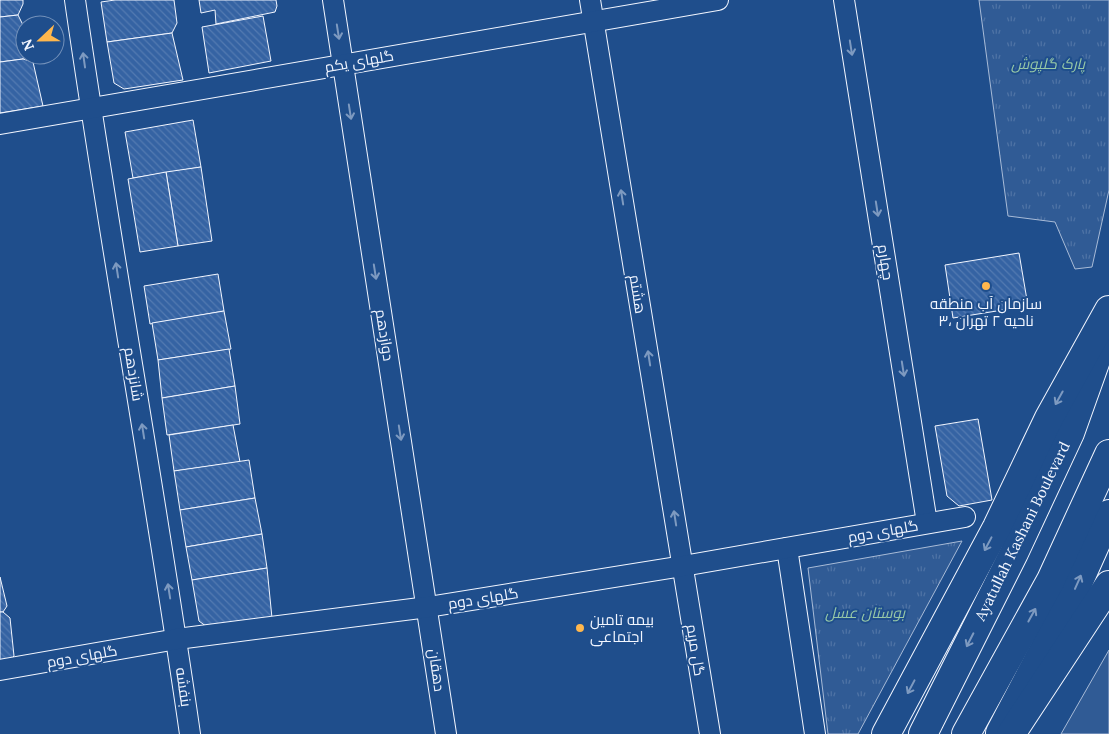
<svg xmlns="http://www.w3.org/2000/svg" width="1109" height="734" viewBox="0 0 1109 734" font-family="Lora,Cairo,serif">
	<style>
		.built { fill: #305b95; stroke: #a8bbd7 }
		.park { fill: url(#park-tufts); stroke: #a8bbd7 }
		.building { fill: url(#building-back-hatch); stroke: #f2f6ff }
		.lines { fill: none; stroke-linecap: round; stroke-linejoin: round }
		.minor-casing { stroke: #f2f6ff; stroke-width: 22 }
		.primary-casing { stroke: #f2f6ff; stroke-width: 30 }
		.trunk-casing { stroke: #f2f6ff; stroke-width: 30 }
		.minor { stroke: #1f4e8c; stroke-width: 20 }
		.primary { stroke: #1f4e8c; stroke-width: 28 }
		.trunk { stroke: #1f4e8c; stroke-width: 28 }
		.oneway { stroke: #7e9ac0 }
		.poi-dot { fill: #ffb74d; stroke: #1f4e8c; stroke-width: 2 }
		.labels { text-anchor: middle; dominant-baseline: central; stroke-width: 4; stroke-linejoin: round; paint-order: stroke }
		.street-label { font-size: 15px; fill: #f2f6ff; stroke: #1f4e8c }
		.park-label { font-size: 15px; font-style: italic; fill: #97c8a6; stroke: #1f4e8c }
		.poi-label { font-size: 15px; fill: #f2f6ff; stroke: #1f4e8c }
	</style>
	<defs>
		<pattern id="park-tufts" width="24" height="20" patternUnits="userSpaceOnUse" patternTransform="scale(1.25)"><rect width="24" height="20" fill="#305b95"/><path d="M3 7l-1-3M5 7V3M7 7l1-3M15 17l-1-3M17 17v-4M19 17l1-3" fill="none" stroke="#4e73a5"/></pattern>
		<pattern id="building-back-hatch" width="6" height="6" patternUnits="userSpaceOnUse" patternTransform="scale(1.25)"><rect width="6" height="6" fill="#3563a3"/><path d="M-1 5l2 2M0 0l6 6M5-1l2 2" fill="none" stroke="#537ab1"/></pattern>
	</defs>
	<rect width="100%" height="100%" fill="#1f4e8c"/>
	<polygon class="built" points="1109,650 1109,734 1061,734"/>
	<g class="park">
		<polygon points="979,0 1109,0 1109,190 1092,267 1075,269 1055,222 1008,216"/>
		<polygon points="962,541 858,734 828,734 808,568"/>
	</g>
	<g class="building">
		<polygon points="0,0 23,0 23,4 18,15 0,17"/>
		<polygon points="115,0 174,0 177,23 172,33 107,42 101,2"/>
		<polygon points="199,0 276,0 277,6 275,12 216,24 215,10 201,13"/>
		<polygon points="18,15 25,29 25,52 23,59 0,62 0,17"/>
		<polygon points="263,16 271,61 209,73 202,27"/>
		<polygon points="172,33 183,80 124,89 114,83 107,42"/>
		<polygon points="23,59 33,62 43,106 0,113 0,62"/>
		<polygon points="193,120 201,167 133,178 125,132"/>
		<polygon points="201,167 212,241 178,246 166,172"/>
		<polygon points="166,172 178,246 140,252 128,179"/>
		<polygon points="1019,253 1028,306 953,318 945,265"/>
		<polygon points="218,274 224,311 150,324 144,286"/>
		<polygon points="224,311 231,349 158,360 152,323"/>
		<polygon points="229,349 235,386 162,398 158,360"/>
		<polygon points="235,386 240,424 167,435 162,398"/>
		<polygon points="978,419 992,500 959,506 947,496 935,426"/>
		<polygon points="233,425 240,462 174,471 169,435"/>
		<polygon points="249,460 255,498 180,510 174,471"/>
		<polygon points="255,498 262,534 186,547 180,510"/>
		<polygon points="262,534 267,568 192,580 186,547"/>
		<polygon points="267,568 272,618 207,627 199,621 192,580"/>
		<polygon points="0,577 7,606 3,612 0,612"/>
		<polygon points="0,612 3,612 10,618 14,656 9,661 0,662"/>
	</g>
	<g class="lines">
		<g class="minor-casing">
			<g id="minor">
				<path d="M75,0C110,245 155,489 190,734"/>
				<polyline points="333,0 446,734"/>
				<polyline points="590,0 710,734"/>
				<polyline points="844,0 927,523"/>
				<polyline points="0,124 718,0"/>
				<polyline points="787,548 815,734"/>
				<polyline points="0,670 177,639 428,607 683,566 965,517"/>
			</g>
		</g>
		<g class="primary-casing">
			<g id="primary">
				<polyline points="1000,733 1075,590 1109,514"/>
				<polyline points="923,734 1014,553 1070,433 1107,329"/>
				<polyline points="966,734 1051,580 1109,454"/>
			</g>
		</g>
		<g class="trunk-casing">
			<g id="trunk">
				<polyline points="886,734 997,527 1049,418 1109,310"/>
				<polyline points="1011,734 1109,585"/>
			</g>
		</g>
		<use href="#minor" class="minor"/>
		<use href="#primary" class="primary"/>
		<use href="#trunk" class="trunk"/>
	</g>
	<defs><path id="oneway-shaft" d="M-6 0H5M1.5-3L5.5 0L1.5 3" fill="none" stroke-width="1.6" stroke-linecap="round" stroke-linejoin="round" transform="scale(1.25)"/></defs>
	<g class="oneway">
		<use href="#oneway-shaft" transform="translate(338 32) rotate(81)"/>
		<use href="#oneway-shaft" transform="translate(851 48) rotate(81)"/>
		<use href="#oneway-shaft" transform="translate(84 60) rotate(-98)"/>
		<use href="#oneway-shaft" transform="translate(350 112) rotate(81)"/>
		<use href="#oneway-shaft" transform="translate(622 197) rotate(-99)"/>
		<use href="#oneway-shaft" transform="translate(877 209) rotate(81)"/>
		<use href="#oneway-shaft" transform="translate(117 270) rotate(-99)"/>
		<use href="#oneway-shaft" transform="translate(375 272) rotate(81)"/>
		<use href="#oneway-shaft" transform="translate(649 358) rotate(-99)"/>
		<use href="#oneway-shaft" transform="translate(903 369) rotate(81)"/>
		<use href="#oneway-shaft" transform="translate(1059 398) rotate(119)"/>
		<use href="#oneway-shaft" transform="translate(143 431) rotate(-99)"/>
		<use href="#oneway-shaft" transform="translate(400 433) rotate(81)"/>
		<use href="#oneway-shaft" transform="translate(675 518) rotate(-99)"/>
		<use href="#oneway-shaft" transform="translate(988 544) rotate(118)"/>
		<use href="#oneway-shaft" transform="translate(1078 582) rotate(-66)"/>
		<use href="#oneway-shaft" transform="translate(169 591) rotate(-99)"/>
		<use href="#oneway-shaft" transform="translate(1032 615) rotate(-61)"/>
		<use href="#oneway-shaft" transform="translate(970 640) rotate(117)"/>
		<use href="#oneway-shaft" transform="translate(911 687) rotate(118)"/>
	</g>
	<g class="poi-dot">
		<circle cx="986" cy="286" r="5"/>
		<circle cx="580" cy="628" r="5"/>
	</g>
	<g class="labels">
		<g class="street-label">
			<text transform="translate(359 61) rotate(-10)">گلهای یکم</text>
			<text transform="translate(886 262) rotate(81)">چهارم</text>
			<text transform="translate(638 294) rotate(81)">هشتم</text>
			<text transform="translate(385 335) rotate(81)">دوازدهم</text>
			<text transform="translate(134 374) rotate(81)">شانزدهم</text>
			<text transform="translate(883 531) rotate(-10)">گلهای دوم</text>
			<text transform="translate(1022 531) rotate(-64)">Ayatullah Kashani Boulevard</text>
			<text transform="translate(483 598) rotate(-9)">گلهای دوم</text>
			<text transform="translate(696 650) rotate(81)">گل مریم</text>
			<text transform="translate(82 656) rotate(-10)">گلهای دوم</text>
			<text transform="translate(437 670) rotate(82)">دهقان</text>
			<text transform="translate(184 687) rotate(82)">بنفشه</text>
		</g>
		<g class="park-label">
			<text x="1048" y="63">پارک گلپوش</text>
			<text x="865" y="612">بوستان عسل</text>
		</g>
		<g class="poi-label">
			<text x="986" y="303">سازمان آب منطقه<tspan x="986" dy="17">۳، ناحیه ۲ تهران</tspan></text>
			<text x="590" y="619" text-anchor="start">بیمه تامین<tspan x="590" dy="17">اجتماعی</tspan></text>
		</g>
	</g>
	<g transform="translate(40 40) rotate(248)"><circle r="24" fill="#1f4e8c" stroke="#7391ba"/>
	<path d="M0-4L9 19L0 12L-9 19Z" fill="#ffb74d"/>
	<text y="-8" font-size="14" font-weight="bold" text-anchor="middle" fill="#f2f6ff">N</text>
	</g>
</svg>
